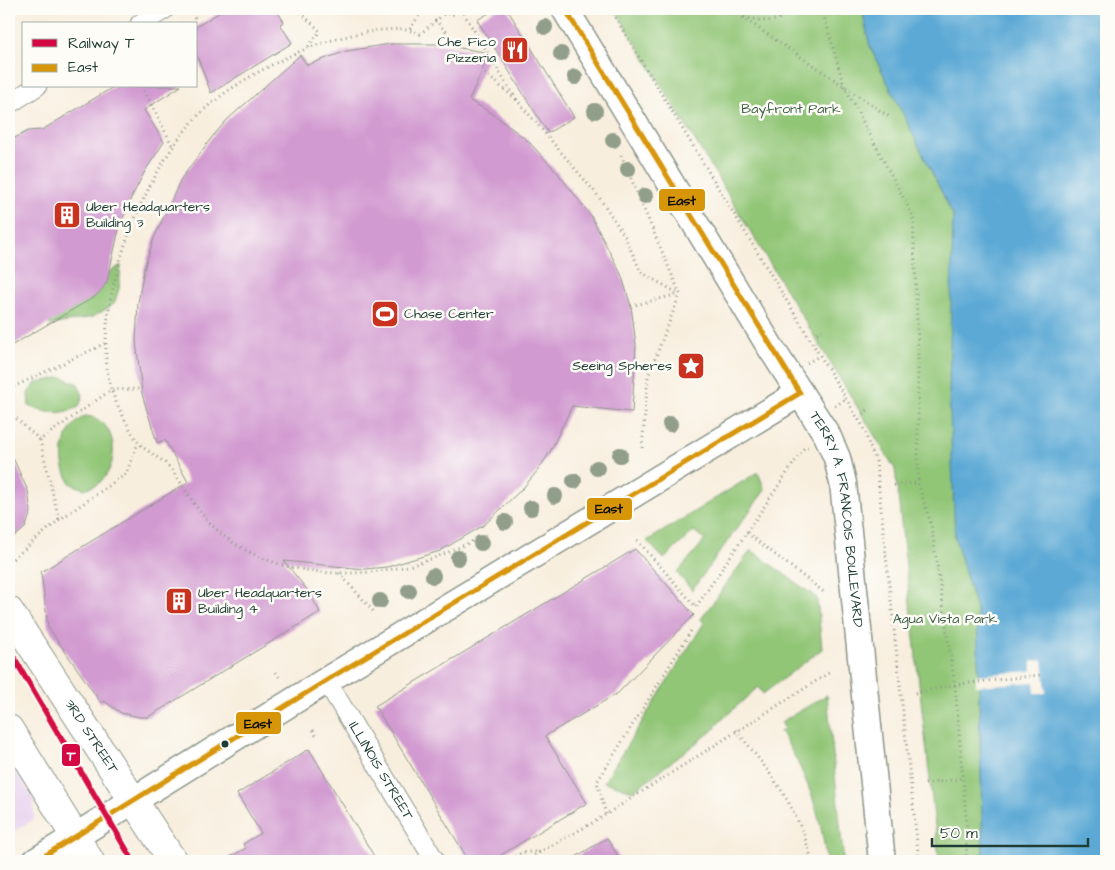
<svg xmlns="http://www.w3.org/2000/svg" width="1115" height="870" viewBox="0 0 1115 870" font-family="'Architects Daughter',sans-serif">
	<style>
		.built { fill: #e7d2ef }
		.green { fill: #92c677; stroke: #588256 }
		.water { fill: #5ca9d5; stroke: #3e7384 }
		.pier { fill: #f8eede }
		.building { fill: #d19ad0 }
		.lines { fill: none; stroke-linecap: round; stroke-linejoin: round }
		.street-casing { stroke: #8c9689; stroke-width: 21 }
		.secondary-casing { stroke: #8c9689; stroke-width: 29 }
		.primary-casing { stroke: #8c9689; stroke-width: 30 }
		.path { stroke: #8c9689; stroke-width: 3; stroke-dasharray: 1 4; stroke-linecap: butt }
		.street { stroke: #fff; stroke-width: 19 }
		.secondary { stroke: #fff; stroke-width: 26 }
		.primary { stroke: #fff; stroke-width: 28 }
		.bus-1-casing { stroke: #fdfcf7; stroke-width: 9 }
		.bus-1 { stroke: #d79608; stroke-width: 5 }
		.rail-1-casing { stroke: #fdfcf7; stroke-width: 10 }
		.rail-1 { stroke: #d40843; stroke-width: 6 }
		.tree { fill: #919f8a }
		.bus-dot { fill: #1f3d34; stroke: #fdfcf7; stroke-width: 2 }
		.labels { text-anchor: middle; dominant-baseline: central; stroke-width: 5; stroke-linejoin: round; paint-order: stroke }
		.poi-label { font-size: 14px; fill: #1f3d34; stroke: #fdfcf7; text-anchor: start }
		.park-label { font-size: 14px; fill: #3c5f45; stroke: #fdfcf7 }
		.street-label { font-size: 14px; fill: #1f3d34; stroke: #fdfcf7 }
		.line-badge { stroke: #fdfcf7; stroke-width: 2 }
		.badge-label { font-size: 14px; text-anchor: middle; font-weight: bold; fill: #fff }
		.pale-badge-label { font-size: 14px; text-anchor: middle; font-weight: bold; fill: #111 }
	</style>
	<rect width="100%" height="100%" fill="#fdfcf7"/>
	<filter id="ink" filterUnits="userSpaceOnUse"><feTurbulence type="fractalNoise" baseFrequency=".02" numOctaves="2"/><feDisplacementMap in="SourceGraphic" scale="10" xChannelSelector="R" yChannelSelector="G"/><feConvolveMatrix kernelMatrix="1 2 1 2 8 2 1 2 1" color-interpolation-filters="sRGB"/></filter>
	<filter id="wash" filterUnits="userSpaceOnUse"><feTurbulence type="fractalNoise" baseFrequency=".0096" numOctaves="4" result="noise"/><feDisplacementMap in="SourceGraphic" scale="20" xChannelSelector="R" yChannelSelector="G"/><feGaussianBlur stdDeviation="1.12" result="paint"/><feColorMatrix in="noise" values="0 0 0 0 0 0 0 0 0 0 0 0 0 0 0 0 0 1.4 0 .05"/><feComposite in="paint" operator="in"/></filter>
	<g filter="url(#wash)">
		<rect width="100%" height="100%" fill="#f8eede"/>
		<polygon class="built" points="9,759 34,800 34,819 9,834"/>
		<g class="green">
			<polygon points="615,9 862,9 870,47 953,215 955,538 977,612 983,861 939,861 895,469"/>
			<polygon points="121,265 119,289 114,304 93,317 51,325 38,317"/>
			<path d="M62,377L78,384L83,395L79,407C61,415 47,414 29,406L28,393L36,383Z"/>
			<path d="M85,416C117,417 122,465 99,483C95,486 89,487 85,489L71,484C56,461 61,430 85,416Z"/>
			<polygon points="758,472 765,490 692,590 677,573 705,540 694,531 664,559 647,541"/>
			<polygon points="751,550 817,598 822,649 763,694 758,687 715,726 716,728 633,791 604,782 704,623 701,619"/>
			<path d="M827,695L843,854V861H826C822,814 805,771 780,731L785,729L781,722Z"/>
		</g>
		<polygon class="water" points="862,9 1106,9 1106,861 983,861 977,612 955,538 949,391 953,215 870,47"/>
		<polygon class="pier" points="1043,660 1046,693 1035,693 1034,682 976,686 976,675 1032,671 1032,661"/>
		<g id="blocks">
			<g class="building">
				<polygon points="225,9 276,9 284,22 280,24 292,43 211,93 196,53 196,27"/>
				<polygon points="496,9 507,9 574,117 548,133 477,20"/>
				<polygon points="390,44 436,44 490,53 469,100 490,112 527,140 557,172 591,216 621,274 631,306 636,345 632,412 572,406 550,452 539,469 523,488 484,525 440,551 387,567 364,569 284,561 308,591 320,612 158,711 148,717 140,717 121,713 104,701 101,703 48,627 41,572 188,482 165,440 157,443 142,394 136,340 138,303 144,269 154,238 181,179 212,137 227,120 300,55 307,65 347,51"/>
				<polygon points="115,86 181,86 144,110 164,142 145,171 130,200 119,229 107,282 102,289 96,296 9,347 9,141 28,131 42,130"/>
				<polygon points="9,449 28,491 31,512 25,528 9,541"/>
				<polygon points="635,549 694,615 618,693 545,736 587,803 491,861 469,861 375,706"/>
				<polygon points="309,749 377,861 223,861 246,848 243,844 261,833 237,794"/>
				<polygon points="607,838 621,861 569,861"/>
			</g>
		</g>
	</g>
	<g filter="url(#ink)">
		<use href="#blocks" fill-opacity="0" stroke="#8c9689" stroke-width="1"/>
		<g class="lines">
			<g class="street-casing">
				<g id="street">
					<polyline points="140,24 165,9"/>
					<polyline points="9,104 37,86"/>
					<path id="s1" d="M326,680L435,861"/>
				</g>
			</g>
			<g class="secondary-casing">
				<g id="secondary">
					<path id="s2" d="M565,9L769,345L827,435L837,458L843,483L882,861"/>
					<polyline points="36,861 332,677 800,393"/>
				</g>
			</g>
			<g class="primary-casing">
				<g id="primary">
					<path id="s3" d="M9,611L173,861"/>
					<polyline points="9,729 90,861"/>
				</g>
			</g>
			<g class="path">
				<polyline points="297,9 320,31 308,47"/>
				<polyline points="461,9 516,99 482,71"/>
				<path d="M462,9L453,14H444L420,34C392,20 322,41 294,54C264,68 233,85 207,107C146,161 88,308 111,389C113,398 133,437 139,443C148,453 162,458 170,468C183,484 192,503 205,518C254,573 335,581 403,567C432,561 460,547 488,534"/>
				<polyline points="610,9 862,425 876,462 919,861"/>
				<polyline points="730,9 891,118"/>
				<polyline points="822,9 844,86 913,216 918,348 918,483 931,524 955,685 967,829 966,861"/>
				<polyline points="192,13 195,18"/>
				<path d="M744,17C763,22 779,24 793,9"/>
				<polyline points="435,20 463,49"/>
				<polyline points="410,29 423,9"/>
				<polyline points="142,86 172,145"/>
				<polyline points="516,99 599,197 624,235 641,272 679,294"/>
				<polyline points="621,155 680,294 648,377 642,448"/>
				<polyline points="631,306 679,294"/>
				<polyline points="817,333 822,331"/>
				<polyline points="807,363 819,356"/>
				<polyline points="9,389 106,343"/>
				<polyline points="835,406 846,399"/>
				<polyline points="9,412 40,440 111,390 139,389"/>
				<polyline points="863,414 868,410"/>
				<polyline points="40,440 59,520"/>
				<polyline points="894,485 918,483"/>
				<polyline points="747,533 825,593"/>
				<polyline points="637,540 696,607 804,448 808,447"/>
				<polyline points="9,562 59,520 126,474 138,443"/>
				<polyline points="339,573 374,612"/>
				<polyline points="276,672 279,677"/>
				<polyline points="915,693 960,684 1040,675"/>
				<polyline points="313,730 316,736"/>
				<path d="M736,730C772,775 797,805 812,861"/>
				<polyline points="925,784 963,778"/>
				<polyline points="606,814 597,782 691,631"/>
				<polyline points="506,861 523,852 540,852 594,822 832,671"/>
				<polyline points="526,861 540,852"/>
			</g>
			<use href="#street" class="street"/>
			<use href="#secondary" class="secondary"/>
			<use href="#primary" class="primary"/>
			<g class="bus-1-casing">
				<polyline id="bus-1" points="36,861 332,677 800,393 565,9"/>
			</g>
			<use href="#bus-1" class="bus-1"/>
			<g class="rail-1-casing">
				<polyline id="rail-1" points="9,649 133,861"/>
			</g>
			<use href="#rail-1" class="rail-1"/>
		</g>
		<g class="tree">
			<circle cx="545" cy="27" r="8"/>
			<circle cx="561" cy="54" r="8"/>
			<circle cx="575" cy="77" r="8"/>
			<circle cx="595" cy="111" r="8"/>
			<circle cx="613" cy="140" r="8"/>
			<circle cx="628" cy="169" r="8"/>
			<circle cx="645" cy="196" r="8"/>
			<circle cx="670" cy="424" r="8"/>
			<circle cx="620" cy="455" r="8"/>
			<circle cx="597" cy="468" r="8"/>
			<circle cx="574" cy="481" r="8"/>
			<circle cx="555" cy="496" r="8"/>
			<circle cx="531" cy="508" r="8"/>
			<circle cx="505" cy="522" r="8"/>
			<circle cx="481" cy="543" r="8"/>
			<circle cx="458" cy="558" r="8"/>
			<circle cx="433" cy="576" r="8"/>
			<circle cx="409" cy="591" r="8"/>
			<circle cx="380" cy="601" r="8"/>
		</g>
	</g>
	<defs>
		<g id="restaurant-square" transform="scale(1.4375)"><rect x="-9" y="-9" width="18" height="18" rx="4" fill="#c8321e" stroke="#fdfcf7"/><path d="M-5-6h1v4h1v-4h1v4h1v-4h1v5L-1.5 .5V6h-2V.5L-5-1ZM5-6V6H3V1.5H1.5Q1.5-4 5-6Z" fill="#fff"/></g>
		<g id="building-square" transform="scale(1.4375)"><rect x="-9" y="-9" width="18" height="18" rx="4" fill="#c8321e" stroke="#fdfcf7"/><path d="M-4-6H4V6H1V3H-1V6H-4ZM-2.5-4.3h1.7v1.8h-1.7ZM.8-4.3h1.7v1.8H.8ZM-2.5-1h1.7V.8h-1.7ZM.8-1h1.7V.8H.8Z" fill="#fff"/></g>
		<g id="stadium-square" transform="scale(1.4375)"><rect x="-9" y="-9" width="18" height="18" rx="4" fill="#c8321e" stroke="#fdfcf7"/><path d="M0-5a6.5 5 0 1 0 0 10a6.5 5 0 1 0 0-10ZM-3.5-1.8h7v3.6h-7Z" fill="#fff"/></g>
		<g id="sight-square" transform="scale(1.4375)"><rect x="-9" y="-9" width="18" height="18" rx="4" fill="#c8321e" stroke="#fdfcf7"/><path d="M0-6L1.8-2.2L6-1.7L2.9 1.2L3.7 5.4L0 3.3L-3.7 5.4L-2.9 1.2L-6-1.7L-1.8-2.2Z" fill="#fff"/></g>
	</defs>
	<g fill-rule="evenodd">
		<use href="#restaurant-square" x="515" y="50"/>
		<use href="#building-square" x="67" y="215"/>
		<use href="#stadium-square" x="385" y="314"/>
		<use href="#sight-square" x="691" y="366"/>
		<use href="#building-square" x="179" y="601"/>
	</g>
	<circle class="bus-dot" cx="225" cy="744" r="4.5"/>
	<g class="labels">
		<g class="poi-label">
			<text x="496" y="42" text-anchor="end">Che Fico<tspan x="496" dy="16">Pizzeria</tspan></text>
			<text x="86" y="207">Uber Headquarters<tspan x="86" dy="16">Building 3</tspan></text>
			<text x="404" y="314">Chase Center</text>
			<text x="672" y="366" text-anchor="end">Seeing Spheres</text>
			<text x="198" y="593">Uber Headquarters<tspan x="198" dy="16">Building 4</tspan></text>
		</g>
		<g class="park-label">
			<text x="791" y="109">Bayfront Park</text>
			<text x="945" y="619">Agua Vista Park</text>
		</g>
		<g class="street-label">
			<text stroke="none"><textPath href="#s2" startOffset="585">TERRY A. FRANCOIS BOULEVARD</textPath></text>
			<text stroke="none"><textPath href="#s3" startOffset="150">3RD STREET</textPath></text>
			<text stroke="none"><textPath href="#s1" startOffset="106">ILLINOIS STREET</textPath></text>
		</g>
	</g>
	<g class="line-badge">
		<rect x="658" y="188" width="48" height="24" rx="5" fill="#d79608"/>
		<rect x="586" y="497" width="47" height="24" rx="5" fill="#d79608"/>
		<rect x="235" y="711" width="47" height="24" rx="5" fill="#d79608"/>
		<rect x="61" y="743" width="20" height="24" rx="5" fill="#d40843"/>
	</g>
	<g class="badge-label">
		<text x="71" y="760">T</text>
	</g>
	<g class="pale-badge-label">
		<text x="682" y="205">East</text>
		<text x="609" y="513">East</text>
		<text x="258" y="728">East</text>
	</g>
	<rect width="1115" height="870" fill="none" stroke="#fdfcf7" stroke-width="30"/>
	<rect x="22" y="22" width="175" height="65" fill="#fdfcf7" stroke="#a4b0a9"/>
	<rect x="32" y="39" width="25" height="8" fill="#d40843" stroke="#a4b0a9"/>
	<text x="68" y="48" font-size="15" fill="#1f3d34">Railway T</text>
	<rect x="32" y="64" width="25" height="8" fill="#d79608" stroke="#a4b0a9"/>
	<text x="68" y="72" font-size="15" fill="#1f3d34">East</text>
	<path d="M932 838v8h156v-8" fill="none" stroke="#1f3d34" stroke-width="2.5"/>
	<text x="940" y="838" font-size="15" fill="#1f3d34" stroke="#fdfcf7" stroke-width="4" paint-order="stroke">50 m</text>
</svg>
